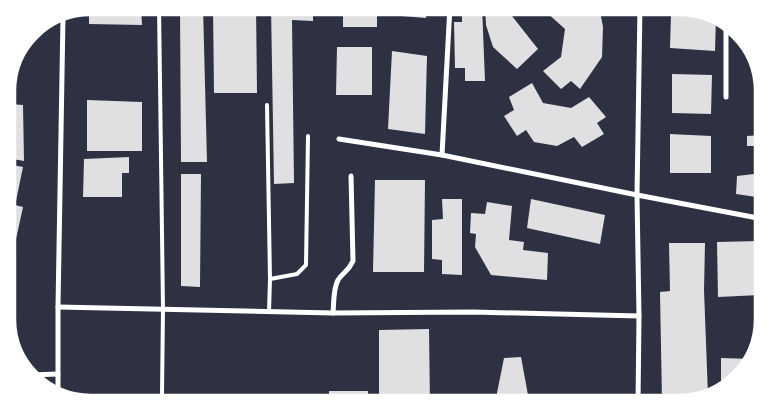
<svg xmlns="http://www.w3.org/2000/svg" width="770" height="410" viewBox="0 0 770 410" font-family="Overpass,sans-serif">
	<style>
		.building { fill: #e0e0e3 }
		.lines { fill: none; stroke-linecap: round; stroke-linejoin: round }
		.service { stroke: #fff; stroke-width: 4 }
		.minor { stroke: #fff; stroke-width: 5 }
		.rim { fill: none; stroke: #fff; stroke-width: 2.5 }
	</style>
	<rect width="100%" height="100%" fill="#2d3142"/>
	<g class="building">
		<polygon points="91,6 141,6 142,25 89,24 89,7"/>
		<polygon points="180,6 203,6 207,162 181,162"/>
		<polygon points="213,6 256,6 257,93 214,93"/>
		<polygon points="271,6 313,6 313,21 292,20 294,183 274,184"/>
		<rect x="343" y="6" width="34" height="21"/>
		<polygon points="389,6 427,6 426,18 389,15"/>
		<polygon points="462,6 482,6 485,81 465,81 465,68 455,68 454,22 462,22"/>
		<polygon points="485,6 520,6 512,16 538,49 517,69 493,47 486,25"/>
		<polygon points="551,6 599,6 603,27 602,57 580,89 571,81 561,89 543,71 561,57 565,29 545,11"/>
		<polygon points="671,14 716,16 715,51 670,48"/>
		<polygon points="337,47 372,47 372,95 336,95"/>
		<polygon points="392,51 427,56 425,134 388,129"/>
		<polygon points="755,59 760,72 761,76 755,76"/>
		<polygon points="672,74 712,75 711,114 672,113"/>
		<polygon points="532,83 543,103 571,108 589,97 606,117 597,123 604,134 582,147 574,137 557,146 534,142 526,130 517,136 504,116 514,110 509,97"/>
		<polygon points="87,100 142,102 142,151 87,151"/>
		<polygon points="9,104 23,105 24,161 7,158 7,114 9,114"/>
		<polygon points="670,134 711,136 711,173 670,173"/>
		<polygon points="763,135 763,198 736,194 737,176 754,174 755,146 747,146 747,136"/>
		<polygon points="129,157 129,173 122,173 122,197 83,197 84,159"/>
		<polygon points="7,164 23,167 16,201 7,199"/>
		<polygon points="181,174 201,174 200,287 181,286"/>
		<polygon points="375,180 425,180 424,272 373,272"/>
		<polygon points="442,199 462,199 462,275 442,274 442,260 432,259 432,220 443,219"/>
		<polygon points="531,199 605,215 600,244 527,228"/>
		<polygon points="487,202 512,206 509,240 524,242 523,250 548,253 547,280 491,275 475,247 476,234 470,233 471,213 485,214"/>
		<polygon points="7,203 23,207 16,239 7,237"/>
		<polygon points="760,241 760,295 718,297 717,242"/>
		<polygon points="669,243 705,243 704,290 708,396 697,399 662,401 660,292 670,291"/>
		<polygon points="429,329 430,404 379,404 379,330"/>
		<polygon points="521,357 528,395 528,404 496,404 497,393 504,358"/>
		<polygon points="721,358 753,359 726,390 721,391"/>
		<rect x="329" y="391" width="39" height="13"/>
	</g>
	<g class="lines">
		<g class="service">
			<polyline points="159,6 163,309 162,395 165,404"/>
			<polyline points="267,105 270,279"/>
			<polyline points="269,312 270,279 297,274 306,265 308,136"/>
		</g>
		<g class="minor">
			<polyline points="726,97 726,23"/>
			<polyline points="339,139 442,155 637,195 763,219"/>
			<polyline points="442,155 450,6"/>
			<polyline points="58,307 333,313 473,312 639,316"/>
			<path d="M333,313C334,303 333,289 338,280C343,272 348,272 353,261L351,176"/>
			<polyline points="29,375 58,374"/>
			<polyline points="58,396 58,307 63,17"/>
			<polyline points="638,404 639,316 637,195 640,6"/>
		</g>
	</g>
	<path d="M0 0H770V410H0ZM91 15H679A76 76 0 0 1 755 91V319A76 76 0 0 1 679 395H91A76 76 0 0 1 15 319V91A76 76 0 0 1 91 15Z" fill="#fff" fill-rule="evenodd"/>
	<path class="rim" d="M91 15H679A76 76 0 0 1 755 91V319A76 76 0 0 1 679 395H91A76 76 0 0 1 15 319V91A76 76 0 0 1 91 15Z"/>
</svg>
